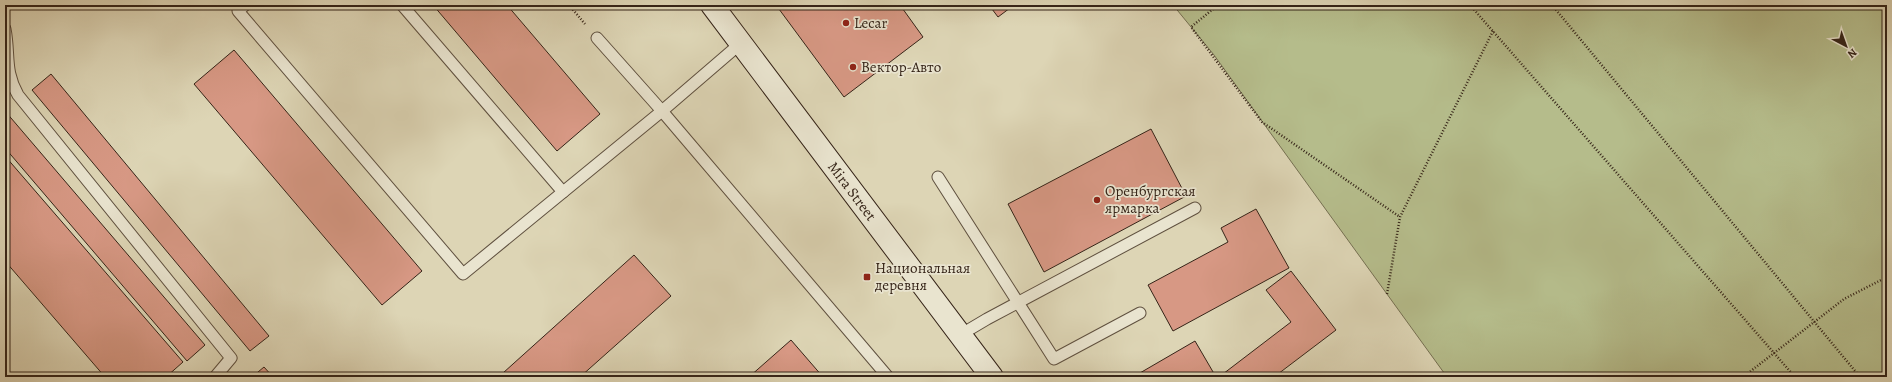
<svg xmlns="http://www.w3.org/2000/svg" width="1892" height="382" viewBox="0 0 1892 382" font-family="Alegreya,serif">
	<style>
		.green { fill: #b5bc8b; stroke: #757052 }
		.building { fill: #d79884; stroke: #352418 }
		.lines { fill: none; stroke-linecap: round; stroke-linejoin: round }
		.lane-casing { stroke: #5f503f; stroke-width: 13 }
		.secondary-casing { stroke: #352418; stroke-width: 24 }
		.path { stroke: #352418; stroke-width: 2.5; stroke-dasharray: 1 2; stroke-linecap: butt }
		.lane { stroke: #e9e4cf; stroke-width: 11 }
		.secondary { stroke: #e9e4cf; stroke-width: 22 }
		.poi-dot { fill: #8f2418; stroke: #e9e4cf; stroke-width: 1.5 }
		.labels { text-anchor: middle; dominant-baseline: central; stroke-width: 3.5; stroke-linejoin: round; paint-order: stroke }
		.poi-label { font-size: 15px; fill: #352418; stroke: #e9e4cf; text-anchor: start }
		.street-label { font-size: 15px; fill: #352418; stroke: #e9e4cf }
	</style>
	<rect width="100%" height="100%" fill="#ddd5b5"/>
	<filter id="stains"><feTurbulence type="fractalNoise" baseFrequency=".005" numOctaves="4"/><feColorMatrix values="0 0 0 0 .2 0 0 0 0 .09 0 0 0 0 .02 0 0 0 .5 -.17"/></filter>
	<radialGradient id="worn" r=".72"><stop offset=".6" stop-color="#630" stop-opacity="0"/><stop offset="1" stop-color="#630" stop-opacity=".3"/></radialGradient>
	<polygon class="green" points="1173,5 1887,5 1887,377 1447,377 1214,55"/>
	<g class="building">
		<polygon points="433,5 507,5 600,114 557,151"/>
		<polygon points="776,5 900,5 923,37 844,97"/>
		<polygon points="989,5 1014,5 998,17"/>
		<polygon points="234,50 422,271 382,305 194,84"/>
		<polygon points="51,74 269,336 250,351 32,90"/>
		<polygon points="5,111 205,345 187,361 5,148"/>
		<polygon points="1151,129 1186,196 1044,272 1008,204"/>
		<polygon points="5,156 183,362 166,377 105,377 5,261"/>
		<polygon points="1256,209 1289,268 1173,331 1148,285 1228,242 1221,228"/>
		<polygon points="634,255 671,296 580,377 507,377 503,373"/>
		<polygon points="1291,271 1336,330 1274,377 1219,377 1291,322 1266,290"/>
		<polygon points="791,340 823,377 749,377"/>
		<polygon points="1195,341 1216,377 1133,377"/>
		<polygon points="264,367 273,377 252,377"/>
	</g>
	<g class="lines">
		<g class="lane-casing">
			<g id="lane">
				<polyline points="245,5 238,11 463,274 662,111 741,43"/>
				<polyline points="402,5 563,192"/>
				<path d="M5,29C10,55 4,70 18,95L231,358L215,377"/>
				<polyline points="597,38 662,111 888,377"/>
				<polyline points="938,177 1054,359 1140,313"/>
				<polyline points="960,335 987,319 1195,208"/>
			</g>
		</g>
		<g class="secondary-casing">
			<g id="secondary">
				<path id="s1" d="M712,5L992,377"/>
			</g>
		</g>
		<g class="path">
			<polyline points="569,5 585,24"/>
			<polyline points="1218,5 1191,27 1262,122 1400,217"/>
			<polyline points="1470,5 1795,377"/>
			<polyline points="1552,5 1860,377"/>
			<polyline points="1387,294 1400,217 1493,31"/>
			<polyline points="1743,377 1844,299 1887,277"/>
		</g>
		<use href="#lane" class="lane"/>
		<use href="#secondary" class="secondary"/>
	</g>
	<g class="poi-dot">
		<circle cx="846" cy="23" r="4"/>
		<circle cx="853" cy="67" r="4"/>
		<circle cx="1097" cy="200" r="4"/>
		<rect x="863" y="273" width="8" height="8" rx="2"/>
	</g>
	<g class="labels">
		<g class="poi-label">
			<text x="854" y="23">Lecar</text>
			<text x="861" y="67">Вектор-Авто</text>
			<text x="1105" y="191">Оренбургская<tspan x="1105" dy="17">ярмарка</tspan></text>
			<text x="875" y="268">Национальная<tspan x="875" dy="17">деревня</tspan></text>
		</g>
		<g class="street-label">
			<text stroke="none"><textPath href="#s1" startOffset="233">Mira Street</textPath></text>
		</g>
	</g>
	<rect width="1892" height="382" fill="none" stroke="#ddd5b5" stroke-width="20"/>
	<rect x="6" y="6" width="1880" height="370" fill="none" stroke="#352418" stroke-width="2"/>
	<rect x="10" y="10" width="1872" height="362" fill="none" stroke="#352418"/>
	<g transform="translate(1846 46) rotate(139)" stroke="#e9e4cf" stroke-width="3" paint-order="stroke">
	<path d="M0-3L7 15L0 10L-7 15Z" fill="#352418"/>
	<text y="-6" font-size="11" font-weight="bold" text-anchor="middle" fill="#352418">N</text>
	</g>
	<rect width="100%" height="100%" filter="url(#stains)"/>
	<rect width="100%" height="100%" fill="url(#worn)"/>
</svg>
